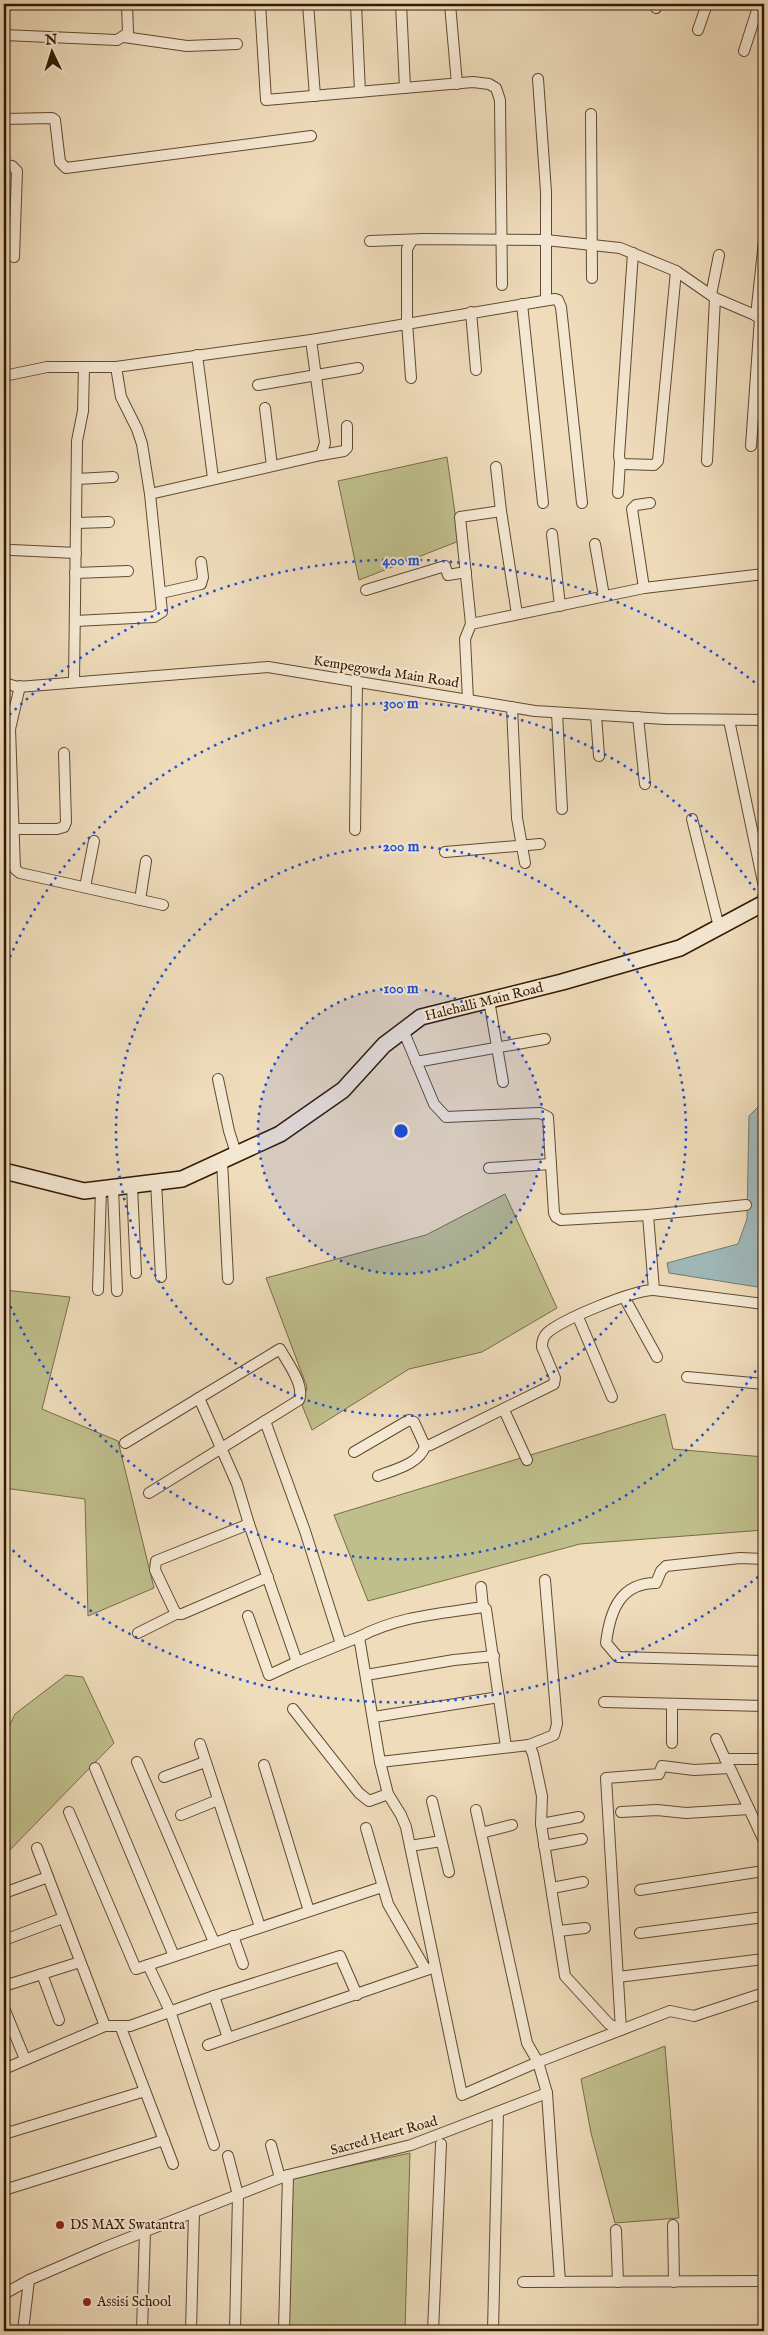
<svg xmlns="http://www.w3.org/2000/svg" width="768" height="2335" viewBox="0 0 768 2335" font-family="'IM FELL English',serif">
	<style>
		.green { fill: #bfbf8c; stroke: #786c46 }
		.water { fill: #9fb9bb; stroke: #737971 }
		.lines { fill: none; stroke-linecap: round; stroke-linejoin: round }
		.minor-casing { stroke: #614a30; stroke-width: 12 }
		.secondary-casing { stroke: #321901; stroke-width: 18 }
		.minor { stroke: #f5e8d3; stroke-width: 10 }
		.secondary { stroke: #f5e8d3; stroke-width: 15 }
		.ring { fill: none; stroke: #1d4ed8; stroke-width: 2.5; stroke-dasharray: 2.5 5 }
		.poi-dot { fill: #8f2418; stroke: #f5e8d3; stroke-width: 2 }
		.labels { text-anchor: middle; dominant-baseline: central; stroke-width: 4; stroke-linejoin: round; paint-order: stroke }
		.street-label { font-size: 14px; fill: #321901; stroke: #f5e8d3 }
		.poi-label { font-size: 14px; fill: #321901; stroke: #f5e8d3; text-anchor: start }
		.centre { fill: #1d4ed8; stroke: #f5e8d3; stroke-width: 2.5 }
		.ring-label { font-size: 15px; text-anchor: middle; font-weight: bold; fill: #1d4ed8; stroke: #f5e8d3; stroke-width: 4; stroke-linejoin: round; paint-order: stroke }
	</style>
	<rect width="100%" height="100%" fill="#efdcbb"/>
	<filter id="stains"><feTurbulence type="fractalNoise" baseFrequency=".004" numOctaves="4"/><feColorMatrix values="0 0 0 0 .2 0 0 0 0 .09 0 0 0 0 .02 0 0 0 .5 -.17"/></filter>
	<radialGradient id="worn" r=".72"><stop offset=".6" stop-color="#630" stop-opacity="0"/><stop offset="1" stop-color="#630" stop-opacity=".3"/></radialGradient>
	<g class="green">
		<polygon points="447,457 459,541 359,580 338,481"/>
		<polygon points="505,1194 557,1308 482,1352 409,1369 312,1430 302,1405 307,1387 266,1278 426,1235"/>
		<polygon points="4,1290 70,1297 42,1409 118,1441 154,1588 88,1616 85,1499 4,1488"/>
		<polygon points="665,1414 673,1449 764,1457 764,1530 580,1544 368,1601 334,1515"/>
		<polygon points="66,1675 83,1677 114,1743 4,1856 4,1737 15,1714"/>
		<polygon points="665,2046 679,2218 615,2223 591,2133 581,2079"/>
		<polygon points="410,2153 405,2331 289,2331 292,2178"/>
	</g>
	<polygon class="water" points="764,1101 764,1288 669,1273 667,1263 738,1244 747,1219 749,1116"/>
	<g class="lines">
		<g class="minor-casing">
			<g id="minor">
				<polyline points="260,4 266,100 473,82 489,84 496,88 500,100 502,285"/>
				<polyline points="308,4 315,96"/>
				<polyline points="356,4 360,92"/>
				<polyline points="401,4 405,88"/>
				<polyline points="450,4 457,84"/>
				<polyline points="656,8 657,4"/>
				<polyline points="698,30 707,4"/>
				<polyline points="4,35 117,40 128,33 127,4"/>
				<polyline points="124,37 187,46 237,44"/>
				<polyline points="744,51 759,4"/>
				<polyline points="538,79 546,192 546,299"/>
				<polyline points="591,114 592,278"/>
				<polyline points="4,119 52,118 55,120 60,162 66,168 311,136"/>
				<polyline points="4,165 12,166 17,171 14,257"/>
				<polyline points="370,241 424,239 546,240 620,248 676,271 715,298 764,319"/>
				<polyline points="633,253 619,456 620,462 624,464 654,465 658,461 676,271"/>
				<polyline points="711,295 719,255"/>
				<polyline points="522,304 543,503"/>
				<polyline points="471,312 476,370"/>
				<polyline points="756,316 764,241"/>
				<polyline points="197,355 213,478"/>
				<polyline points="84,367 116,367 311,340 555,299 558,300 561,307 582,503"/>
				<polyline points="4,376 47,367 84,367 83,411 77,441 74,682"/>
				<polyline points="411,378 407,322 407,249 412,240"/>
				<polyline points="258,385 358,368"/>
				<polyline points="265,408 272,466"/>
				<polyline points="751,446 760,318"/>
				<polyline points="321,455 344,451 347,448 347,426"/>
				<polyline points="707,461 715,298"/>
				<polyline points="77,479 113,477"/>
				<polyline points="618,493 620,462"/>
				<polyline points="150,494 321,455 325,443 311,340"/>
				<polyline points="501,511 517,614"/>
				<polyline points="76,523 109,522"/>
				<polyline points="552,534 560,606"/>
				<polyline points="595,544 604,596"/>
				<polyline points="12,550 76,553"/>
				<polyline points="75,573 128,571"/>
				<polyline points="644,588 632,509 636,505 650,503"/>
				<polyline points="366,590 445,566 448,575 466,572"/>
				<polyline points="161,593 201,584 203,577 201,562"/>
				<polyline points="75,621 154,617 162,612 150,494 142,444 137,429 121,397 116,367"/>
				<polyline points="471,624 460,517 501,511 496,467"/>
				<polyline points="4,683 18,687 268,667 535,711 665,719 764,720"/>
				<polyline points="20,686 10,729 15,869 20,873 163,905"/>
				<polyline points="468,700 465,639 471,624 644,588 764,574"/>
				<polyline points="512,707 517,818 525,863"/>
				<polyline points="557,713 562,809"/>
				<polyline points="596,715 599,756"/>
				<polyline points="638,717 645,784"/>
				<polyline points="729,720 764,887"/>
				<polyline points="692,819 719,927"/>
				<polyline points="13,829 57,829 64,827 66,822 64,753"/>
				<polyline points="355,830 357,682"/>
				<polyline points="445,852 540,844"/>
				<polyline points="85,887 94,841"/>
				<polyline points="140,900 146,861"/>
				<polyline points="489,1000 503,1082"/>
				<polyline points="403,1030 434,1104 446,1117 540,1113 548,1117 554,1213 556,1217 561,1220 648,1215 746,1205"/>
				<polyline points="416,1062 545,1039"/>
				<polyline points="218,1079 229,1131 236,1153"/>
				<polyline points="222,1161 228,1279"/>
				<polyline points="489,1168 551,1164"/>
				<polyline points="156,1182 161,1277"/>
				<polyline points="132,1186 136,1273"/>
				<polyline points="113,1188 117,1291"/>
				<polyline points="648,1215 654,1290 764,1304"/>
				<polyline points="98,1290 101,1189"/>
				<polyline points="624,1297 657,1357"/>
				<polyline points="578,1317 612,1397"/>
				<polyline points="687,1377 764,1384"/>
				<polyline points="504,1410 527,1460"/>
				<polyline points="265,1421 305,1531 341,1644"/>
				<polyline points="125,1443 199,1398"/>
				<path d="M354,1452L409,1420L414,1422L425,1446L430,1445L554,1384L555,1378L542,1347C542,1342 543,1337 547,1333C563,1319 633,1290 654,1290"/>
				<path d="M378,1476C393,1470 420,1464 425,1446"/>
				<path d="M149,1493L299,1400C305,1385 287,1362 280,1349L199,1398L237,1484L249,1524L297,1662L359,1637L380,1762L529,1745L533,1754L542,1796L541,1824L565,1976L609,2024L621,2030L606,1778L659,1774L662,1766L694,1770L730,1768L764,1841"/>
				<polyline points="249,1524 156,1561 155,1570 176,1614 182,1614 268,1577"/>
				<path d="M764,1559L740,1558L666,1566L661,1571L656,1583C620,1583 610,1611 606,1643L618,1657L764,1661"/>
				<polyline points="481,1587 483,1607"/>
				<polyline points="248,1616 269,1675 297,1662"/>
				<polyline points="138,1633 176,1614"/>
				<path d="M359,1637C399,1616 439,1614 483,1607L486,1609L506,1747"/>
				<polyline points="366,1675 454,1660 494,1656"/>
				<polyline points="604,1702 764,1706"/>
				<polyline points="293,1709 359,1793 369,1801 388,1794"/>
				<polyline points="374,1717 499,1697"/>
				<polyline points="716,1739 728,1765"/>
				<polyline points="672,1743 672,1704"/>
				<polyline points="200,1744 260,1927"/>
				<polyline points="529,1745 554,1735 557,1724 545,1580"/>
				<polyline points="725,1759 764,1759"/>
				<polyline points="137,1762 214,1942"/>
				<polyline points="380,1762 388,1794 401,1815 406,1827 462,2095 538,2062 527,2043 476,1810"/>
				<polyline points="264,1765 309,1911"/>
				<polyline points="95,1768 174,1956"/>
				<polyline points="164,1777 205,1762"/>
				<polyline points="432,1801 449,1872"/>
				<polyline points="69,1812 136,1969 382,1887"/>
				<polyline points="621,1812 657,1810 686,1813 749,1809"/>
				<polyline points="181,1815 218,1800"/>
				<polyline points="541,1824 579,1817"/>
				<polyline points="366,1828 388,1904 426,1970"/>
				<polyline points="481,1833 512,1825"/>
				<polyline points="410,1846 441,1841"/>
				<polyline points="544,1846 582,1839"/>
				<polyline points="37,1848 105,2026"/>
				<polyline points="552,1888 583,1882"/>
				<polyline points="640,1890 764,1871"/>
				<polyline points="4,1893 48,1877"/>
				<polyline points="559,1931 585,1928"/>
				<polyline points="640,1933 764,1917"/>
				<polyline points="233,1936 243,1964"/>
				<polyline points="4,1940 63,1918"/>
				<polyline points="148,1965 170,2011 214,2145"/>
				<polyline points="42,1974 59,2020"/>
				<polyline points="618,1977 764,1959"/>
				<polyline points="4,1986 80,1962"/>
				<polyline points="214,1996 228,2038"/>
				<polyline points="4,2008 25,2059"/>
				<polyline points="121,2028 173,2164"/>
				<polyline points="208,2045 435,1967"/>
				<polyline points="4,2069 105,2026 130,2026 214,1996 340,1956 357,1995"/>
				<polyline points="547,2093 560,2282"/>
				<polyline points="4,2134 145,2091"/>
				<polyline points="271,2145 280,2178"/>
				<polyline points="228,2156 238,2195 235,2331"/>
				<polyline points="4,2190 164,2140"/>
				<polyline points="673,2225 674,2282"/>
				<polyline points="616,2230 618,2282"/>
				<polyline points="523,2282 764,2281"/>
				<polyline points="4,2294 29,2280 103,2248 288,2175 411,2145 547,2093 538,2062 670,2011 694,2016 764,1993"/>
				<polyline points="23,2331 29,2280"/>
				<polyline points="142,2331 145,2231"/>
				<polyline points="191,2331 194,2212"/>
				<polyline points="284,2331 288,2175"/>
				<polyline points="433,2331 441,2144"/>
				<polyline points="493,2331 498,2112"/>
			</g>
		</g>
		<g class="secondary-casing">
			<polyline id="secondary" points="4,1171 84,1191 182,1179 280,1134 343,1090 384,1045 421,1017 562,982 680,948 764,903"/>
		</g>
		<use href="#minor" class="minor"/>
		<use href="#secondary" class="secondary"/>
	</g>
	<circle cx="401" cy="1131" r="143" fill="#1d4ed8" fill-opacity=".12"/>
	<g class="ring">
		<circle cx="401" cy="1131" r="143"/>
		<circle cx="401" cy="1131" r="285"/>
		<path d="M764 1358A428 428 0 0 1 4 1291M4 971A428 428 0 0 1 764 904"/>
		<path d="M764 1572A571 571 0 0 1 4 1542M4 720A571 571 0 0 1 764 690"/>
	</g>
	<g class="poi-dot">
		<circle cx="60" cy="2225" r="5"/>
		<circle cx="87" cy="2302" r="5"/>
	</g>
	<g class="labels">
		<g class="street-label">
			<text transform="translate(386 672) rotate(9)">Kempegowda Main Road</text>
			<text transform="translate(484 1002) rotate(-14)">Halehalli Main Road</text>
			<text transform="translate(384 2136) rotate(-16)">Sacred Heart Road</text>
		</g>
		<g class="poi-label">
			<text x="70" y="2225">DS MAX Swatantra</text>
			<text x="97" y="2302">Assisi School</text>
		</g>
	</g>
	<circle cx="401" cy="1131" r="8" class="centre"/>
	<g class="ring-label">
		<text x="401" y="565">400 m</text>
		<text x="401" y="708">300 m</text>
		<text x="401" y="851">200 m</text>
		<text x="401" y="993">100 m</text>
	</g>
	<rect width="768" height="2335" fill="none" stroke="#efdcbb" stroke-width="20"/>
	<rect x="5" y="5" width="758" height="2325" fill="none" stroke="#321901" stroke-width="2.5"/>
	<rect x="10" y="10" width="748" height="2315" fill="none" stroke="#321901"/>
	<g transform="translate(52 52) rotate(356)" stroke="#f5e8d3" stroke-width="4" paint-order="stroke">
	<path d="M0-4L9 19L0 12L-9 19Z" fill="#321901"/>
	<text y="-8" font-size="14" font-weight="bold" text-anchor="middle" fill="#321901">N</text>
	</g>
	<rect width="100%" height="100%" filter="url(#stains)"/>
	<rect width="100%" height="100%" fill="url(#worn)"/>
</svg>
